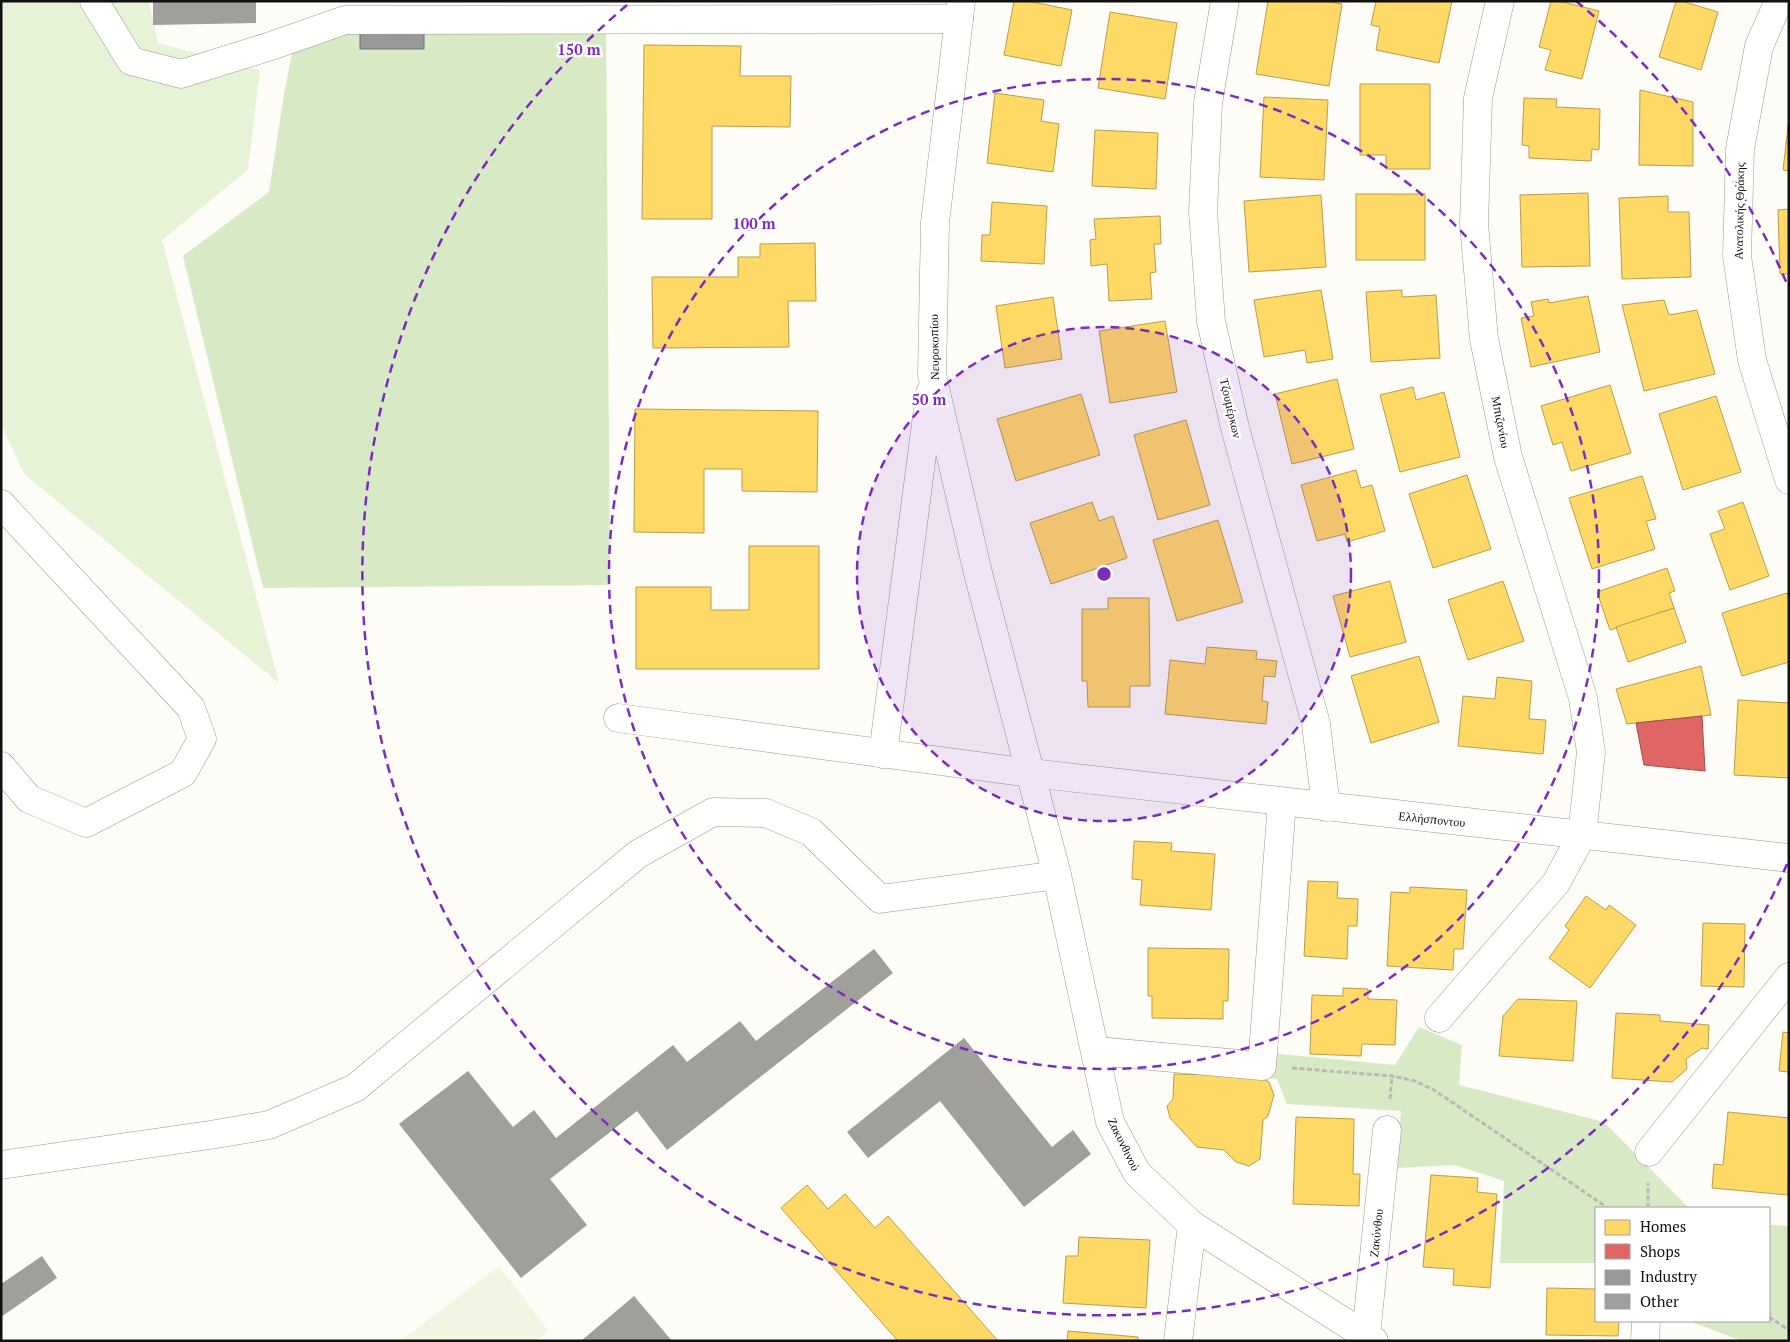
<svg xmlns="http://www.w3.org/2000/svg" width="1790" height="1342" viewBox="0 0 1790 1342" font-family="'PT Serif',serif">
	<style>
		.green { fill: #e7f3d7 }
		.forest { fill: #d8eac5 }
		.pitch { fill: #f0f6e1 }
		.homes { fill: #ffd966; stroke: #b89d4c }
		.shops { fill: #e06666; stroke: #a24c4c }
		.industry { fill: #999; stroke: #707070 }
		.building { fill: #a19f9c }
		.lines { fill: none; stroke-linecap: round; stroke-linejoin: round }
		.minor-casing { stroke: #979795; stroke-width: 29 }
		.path { stroke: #b9b9b8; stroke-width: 3; stroke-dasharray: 5 2.5; stroke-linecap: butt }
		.minor { stroke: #fffffe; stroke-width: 28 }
		.ring { fill: none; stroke: #7b2cbf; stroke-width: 2.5; stroke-dasharray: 9 6 }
		.labels { text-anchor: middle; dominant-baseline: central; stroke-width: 5; stroke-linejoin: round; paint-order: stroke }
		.street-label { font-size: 12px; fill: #111; stroke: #fff }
		.centre { fill: #7b2cbf; stroke: #fff; stroke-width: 2.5 }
		.ring-label { font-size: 15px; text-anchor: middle; font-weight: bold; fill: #7b2cbf; stroke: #fff; stroke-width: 5; stroke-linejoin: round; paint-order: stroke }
	</style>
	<rect width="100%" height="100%" fill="#fdfcf7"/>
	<polygon class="green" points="1,1 149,1 158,43 260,70 248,170 162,240 279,683 24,474 1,424"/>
	<g class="forest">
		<polygon points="297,28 606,33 610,585 263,588 183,256 269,192 284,94"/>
		<polygon points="1419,1027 1462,1045 1459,1085 1604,1122 1689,1208 1596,1208 1596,1263 1500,1263 1504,1181 1455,1165 1397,1168 1401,1111 1287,1104 1277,1079 1142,1066 1111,1061 1105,1037 1395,1065"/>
		<polygon points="1769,1225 1789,1226 1789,1341 1742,1341 1689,1321 1769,1321"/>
	</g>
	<polygon class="pitch" points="499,1266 549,1331 535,1341 400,1341"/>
	<g class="homes">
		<polygon points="1014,1 1028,1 1072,10 1061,66 1004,55"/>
		<polygon points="1268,1 1324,1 1342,4 1329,86 1256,74"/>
		<polygon points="1376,1 1452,1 1439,63 1376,50 1380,27 1371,25"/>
		<polygon points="1551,1 1559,1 1599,11 1582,79 1545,70 1551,50 1539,47"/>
		<polygon points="1676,1 1681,1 1718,12 1701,70 1659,57"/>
		<polygon points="1110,12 1177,23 1165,99 1098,88"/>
		<polygon points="644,45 741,46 740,76 791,76 790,127 712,126 712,219 642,219"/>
		<polygon points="1360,84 1430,84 1430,169 1386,169 1386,155 1360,155"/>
		<polygon points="1640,90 1693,102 1693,166 1639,165"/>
		<polygon points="995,93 1044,100 1041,121 1059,124 1053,172 987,163"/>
		<polygon points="1264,97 1328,100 1324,180 1260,177"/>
		<polygon points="1524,98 1557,99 1556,107 1600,109 1599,150 1592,149 1591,161 1529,158 1529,146 1522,145"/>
		<polygon points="1789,118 1789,171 1783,170"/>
		<polygon points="1095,130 1158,133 1156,189 1092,186"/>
		<polygon points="1588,193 1590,266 1522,267 1520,195"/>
		<rect x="1356" y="194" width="69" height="66"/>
		<polygon points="1321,195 1326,267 1249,272 1244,201"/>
		<polygon points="1668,196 1668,212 1689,212 1691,277 1622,279 1619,198"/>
		<polygon points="992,202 1047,206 1044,264 981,261 982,235 990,235"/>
		<polygon points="1789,209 1789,274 1780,274 1778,210"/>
		<polygon points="1160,216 1161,244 1154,244 1156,272 1150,273 1152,299 1109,301 1107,264 1091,266 1090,240 1096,239 1094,219"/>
		<polygon points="815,243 816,301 788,301 789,347 653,348 652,277 738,277 738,257 760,257 760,244"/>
		<polygon points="1321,290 1333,359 1307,363 1305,350 1264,357 1254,300"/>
		<polygon points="1402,290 1402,297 1436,295 1440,358 1371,362 1366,292"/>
		<polygon points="1588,296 1600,352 1531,367 1521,318 1534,316 1531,302 1548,299 1549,303"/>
		<polygon points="1053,297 1062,359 1005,368 996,306"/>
		<polygon points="1664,300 1669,315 1697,310 1715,374 1644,391 1622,305"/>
		<polygon points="1165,321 1177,392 1110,403 1099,331"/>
		<polygon points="1337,379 1354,449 1292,464 1275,394"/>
		<polygon points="1610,385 1631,453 1571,471 1562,442 1553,445 1541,406"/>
		<polygon points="1413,387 1416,400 1444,392 1460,457 1400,472 1380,395"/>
		<polygon points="1081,394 1100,455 1016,481 997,419"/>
		<polygon points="1716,396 1741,472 1683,490 1659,414"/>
		<polygon points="635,409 818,411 817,492 742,491 742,469 704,469 704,533 634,532"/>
		<polygon points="1186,420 1210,505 1158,520 1134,435"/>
		<polygon points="1356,470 1361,488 1372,485 1385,531 1347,542 1345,534 1317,541 1301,485"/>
		<polygon points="1467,475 1491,549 1433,568 1409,494"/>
		<polygon points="1642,476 1656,519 1646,521 1655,549 1592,569 1569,498"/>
		<polygon points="1092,502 1099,521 1113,516 1127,558 1051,584 1030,523"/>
		<polygon points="1743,502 1769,576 1730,590 1710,534 1725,529 1718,511"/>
		<polygon points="1218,520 1243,602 1177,621 1153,540"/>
		<polygon points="749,546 819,546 819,669 636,669 636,587 711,587 711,610 749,610"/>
		<polygon points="1667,568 1675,591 1669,593 1674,608 1610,630 1597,592"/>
		<polygon points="1390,581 1406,642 1350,657 1333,596"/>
		<polygon points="1503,581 1524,641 1468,660 1448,600"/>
		<polygon points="1787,593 1789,599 1789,662 1742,676 1722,613"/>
		<polygon points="1108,598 1149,598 1150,686 1130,686 1130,707 1088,707 1087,681 1082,681 1082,609 1108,609"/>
		<polygon points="1674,608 1686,642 1628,662 1616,627"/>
		<polygon points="1207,647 1257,651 1256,659 1277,661 1275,677 1264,676 1262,701 1268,702 1266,724 1165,714 1170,660 1205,664"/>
		<polygon points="1419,656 1439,722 1371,743 1351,676"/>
		<polygon points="1701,666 1711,715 1627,724 1616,689"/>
		<polygon points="1497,677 1532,681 1529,719 1546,720 1543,754 1458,746 1463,696 1495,699"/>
		<polygon points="1738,700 1789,703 1789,778 1734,775"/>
		<polygon points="1134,841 1172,843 1171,851 1215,854 1211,910 1140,905 1142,880 1132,879"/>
		<polygon points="1308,881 1338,882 1337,898 1358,899 1357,926 1348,926 1347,959 1304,956"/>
		<polygon points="1410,887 1467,890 1463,949 1454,949 1453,970 1387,966 1391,892 1410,893"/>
		<polygon points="1586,896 1606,910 1609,905 1636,925 1590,988 1549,958 1569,930 1565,926"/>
		<polygon points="1703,923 1745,924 1744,987 1701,986"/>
		<polygon points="1148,948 1229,949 1228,1001 1223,1001 1223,1019 1152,1018 1152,996 1148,996"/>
		<polygon points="1343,988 1368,989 1368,999 1397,1000 1395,1045 1362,1044 1361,1056 1310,1054 1312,995 1343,996"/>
		<polygon points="1518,999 1577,1001 1573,1061 1499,1056 1503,1016"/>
		<polygon points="1616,1013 1660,1015 1660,1021 1709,1025 1708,1049 1702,1048 1686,1059 1687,1069 1672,1082 1612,1078"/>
		<polygon points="1783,1032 1789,1033 1789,1072 1779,1071"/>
		<polygon points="1174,1074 1259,1076 1269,1082 1274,1095 1268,1116 1263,1120 1260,1159 1249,1166 1236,1162 1224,1150 1197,1147 1170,1118 1167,1106 1173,1099"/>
		<polygon points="1728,1112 1789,1118 1788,1195 1712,1188 1714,1164 1723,1165"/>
		<polygon points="1296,1117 1354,1119 1353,1174 1360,1174 1359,1206 1293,1204"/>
		<polygon points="1431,1175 1478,1178 1477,1192 1497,1194 1490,1288 1453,1285 1454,1269 1423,1267"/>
		<polygon points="807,1185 828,1209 845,1194 875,1228 888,1216 998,1341 898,1341 781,1208"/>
		<polygon points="1079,1237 1150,1240 1146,1308 1063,1303 1066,1256 1078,1256"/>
		<polygon points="1547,1288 1596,1289 1596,1321 1619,1321 1618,1336 1546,1335"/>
		<polygon points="1068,1331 1138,1337 1138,1341 1067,1341"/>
	</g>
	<polygon class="shops" points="1702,716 1705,771 1644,765 1636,723"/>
	<rect class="industry" x="360" y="24" width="64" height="25"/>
	<g class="building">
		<polygon points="153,1 256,1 256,23 153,25"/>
		<polygon points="874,949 893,973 667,1150 637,1111 550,1179 587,1225 521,1278 399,1124 468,1071 513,1127 534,1110 556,1138 673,1045 687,1062 740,1021 756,1041"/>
		<polygon points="964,1038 1052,1147 1073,1130 1091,1154 1024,1207 940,1101 868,1158 847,1132"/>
		<polygon points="42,1256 57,1278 1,1317 1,1284"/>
		<polygon points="634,1296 672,1341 581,1341"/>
	</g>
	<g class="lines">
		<g class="minor-casing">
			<g id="minor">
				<polyline points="94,1 131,61 181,74 271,46 345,20 959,19"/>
				<polyline points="961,1 935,223 932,375 978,573 1057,875 1110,1122 1137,1173 1192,1225 1374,1341"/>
				<polyline points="1225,1 1208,103 1203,212 1211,321 1235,428 1316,724 1326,807"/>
				<polyline points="1779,1 1759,46 1740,149 1737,256 1752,360 1789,480"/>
				<polyline points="1,504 191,708 202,739 183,773 86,823 29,799 1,766"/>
				<polyline points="618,718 1031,773 1789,858"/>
				<polyline points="883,754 930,393"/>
				<polyline points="1439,1018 1556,883 1582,835 1591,752 1583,698 1508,457 1484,339 1474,224 1478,98 1500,1"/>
				<polyline points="1096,1051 1262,1066 1282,802"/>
				<polyline points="1649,1152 1789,977"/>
				<polyline points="1,1165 210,1135 269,1125 355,1088 638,854 713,812 766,813 811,832 880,899 1057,875"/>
				<polyline points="1366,1335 1387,1130"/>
				<polyline points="1178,1341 1192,1225"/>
				<polyline points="1645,1341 1646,1321"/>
			</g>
		</g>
		<g class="path">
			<polyline points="1292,1068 1392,1076 1415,1081 1434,1090 1608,1208"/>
			<polyline points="1390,1099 1392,1076"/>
			<polyline points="1648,1208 1648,1183"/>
			<polyline points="1769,1317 1789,1330"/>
		</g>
		<use href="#minor" class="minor"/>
	</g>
	<circle cx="1104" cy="574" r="247" fill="#7b2cbf" fill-opacity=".12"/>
	<g class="ring">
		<circle cx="1104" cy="574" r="247"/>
		<circle cx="1104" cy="574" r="495"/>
		<path d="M1787 864A742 742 0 1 1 632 1M1576 1A742 742 0 0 1 1787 284"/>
	</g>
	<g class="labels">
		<g class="street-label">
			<text transform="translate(1739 211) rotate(-89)">Ανατολικής Θράκης</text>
			<text transform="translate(934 347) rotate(-91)">Νευροκοπίου</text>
			<text transform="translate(1231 408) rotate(77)">Τζουμέρκων</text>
			<text transform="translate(1501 422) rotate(79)">Μπιζανίου</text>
			<text transform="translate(1432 819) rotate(6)">Ελλήσποντου</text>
			<text transform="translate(1124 1144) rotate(64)">Ζακυνθινού</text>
			<text transform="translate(1376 1233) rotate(-84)">Ζακύνθου</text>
		</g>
	</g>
	<circle cx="1104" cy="574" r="8" class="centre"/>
	<g class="ring-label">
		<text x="579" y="55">150 m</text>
		<text x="754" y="229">100 m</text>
		<text x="929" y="405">50 m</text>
	</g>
	<rect width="1790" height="1342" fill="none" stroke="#111111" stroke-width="5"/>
	<rect x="1595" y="1207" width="175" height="115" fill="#ffffff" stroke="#a0a0a0"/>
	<rect x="1605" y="1220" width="25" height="15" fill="#ffd966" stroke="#a0a0a0"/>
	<text x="1640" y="1232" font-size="15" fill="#111111">Homes</text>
	<rect x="1605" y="1244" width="25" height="15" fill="#e06666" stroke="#a0a0a0"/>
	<text x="1640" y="1257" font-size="15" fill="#111111">Shops</text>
	<rect x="1605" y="1270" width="25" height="15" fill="#999999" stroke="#a0a0a0"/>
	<text x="1640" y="1282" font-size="15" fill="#111111">Industry</text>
	<rect x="1605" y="1294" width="25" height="15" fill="#a19f9c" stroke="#a0a0a0"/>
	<text x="1640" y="1307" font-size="15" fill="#111111">Other</text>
</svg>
